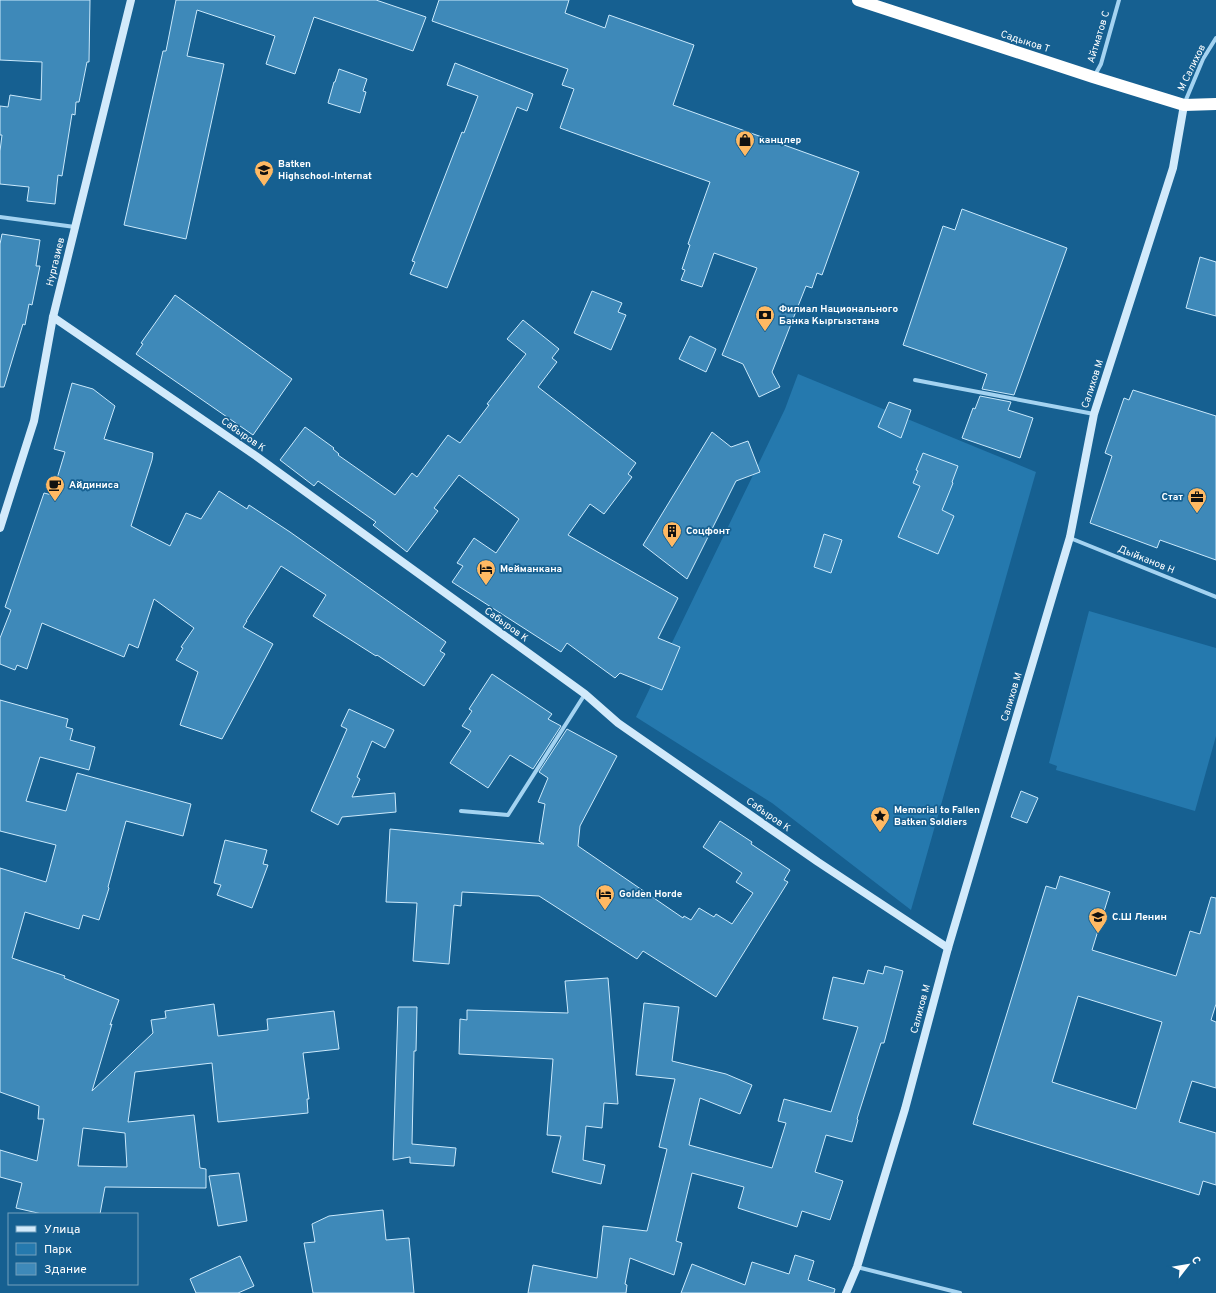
<svg xmlns="http://www.w3.org/2000/svg" width="1216" height="1293" viewBox="0 0 1216 1293" font-family="Overpass,sans-serif">
	<style>
		.green { fill: #2579ae }
		.building { fill: #3e89b9; stroke: #cae9fc; fill-rule: evenodd }
		.lines { fill: none; stroke-linecap: round; stroke-linejoin: round }
		.street { stroke: #a4d3f1; stroke-width: 4 }
		.secondary { stroke: #d2eafb; stroke-width: 8 }
		.highway { stroke: #fff; stroke-width: 12 }
		.labels { text-anchor: middle; dominant-baseline: central; stroke-width: 3.5; stroke-linejoin: round; paint-order: stroke }
		.street-label { font-size: 10px; fill: #fff; stroke: #166091 }
		.poi-label { font-size: 10px; font-weight: bold; fill: #fff; stroke: #166091; text-anchor: start }
	</style>
	<rect width="100%" height="100%" fill="#166091"/>
	<g class="green">
		<polygon points="798,374 1036,472 911,910 772,803 636,717 785,409"/>
		<polygon points="1089,611 1216,648 1216,736 1195,811 1056,770 1057,766 1049,763"/>
	</g>
	<g class="building">
		<polygon points="0,0 90,0 89,62 87,62 79,102 76,102 75,115 72,114 62,176 58,175 55,204 27,201 29,187 0,184 0,151 2,135 0,135 0,106 8,107 10,95 41,100 42,62 0,60"/>
		<polygon points="176,0 376,0 426,17 413,51 314,17 295,74 266,64 275,36 197,10 187,56 224,64 186,239 124,225 163,51 166,51"/>
		<polygon points="439,0 569,0 565,13 605,28 609,15 694,45 673,105 859,172 822,275 817,273 812,288 806,286 772,372 780,387 759,397 743,364 722,355 757,268 714,253 702,287 681,280 685,270 682,269 690,245 688,244 710,182 560,128 574,89 562,85 568,69 432,21"/>
		<polygon points="455,63 533,94 527,111 517,107 447,288 410,274 415,262 412,261 462,132 464,133 478,96 447,85"/>
		<polygon points="339,69 367,79 363,91 366,92 360,113 328,103 334,82 335,82"/>
		<polygon points="962,209 1067,248 1014,395 982,389 987,374 903,345 943,226 955,230"/>
		<polygon points="2,234 40,240 36,266 40,266 32,305 29,304 25,325 23,324 4,387 0,387 0,244"/>
		<polygon points="1200,257 1216,262 1216,316 1186,308"/>
		<polygon points="592,291 622,303 618,312 626,315 611,350 574,333"/>
		<polygon points="175,295 292,379 253,435 136,354 143,344 141,343"/>
		<polygon points="523,320 559,349 552,358 557,362 538,387 636,463 628,474 632,477 604,514 590,504 568,535 678,598 658,638 680,647 662,690 620,673 615,678 567,643 561,652 452,582 463,566 457,563 474,538 496,553 519,519 459,475 434,508 438,511 407,552 373,525 376,522 318,481 314,486 280,460 305,427 334,448 333,449 339,454 338,455 395,495 412,473 417,477 448,435 460,443 489,405 487,404 526,354 507,339"/>
		<polygon points="690,336 716,349 706,372 679,359"/>
		<polygon points="72,383 93,389 115,406 104,439 153,453 152,460 131,526 170,546 186,513 201,519 219,491 247,509 249,505 290,532 446,642 440,651 445,654 424,686 377,655 376,656 313,616 326,595 281,566 246,621 247,621 243,627 273,644 222,739 180,725 198,672 176,660 183,648 181,647 194,628 154,599 138,648 129,644 124,657 42,623 27,669 17,665 15,670 0,664 0,638 11,610 5,607 44,493 52,495 65,452 54,449"/>
		<polygon points="1133,390 1216,416 1216,560 1160,540 1157,548 1090,523 1112,456 1105,453 1124,398 1129,400"/>
		<polygon points="980,396 1011,402 1008,410 1033,418 1020,458 962,438 973,408 975,409"/>
		<polygon points="889,402 911,410 901,438 878,427"/>
		<polygon points="712,432 731,447 748,441 760,472 736,481 687,579 643,545"/>
		<polygon points="923,453 958,466 952,482 953,483 942,510 954,516 938,554 898,537 920,486 913,483 918,471 916,470"/>
		<polygon points="824,534 842,540 831,573 814,567"/>
		<polygon points="492,674 552,714 548,719 561,726 533,769 510,755 488,788 450,763 471,731 462,726 472,711 469,709"/>
		<path d="M0,700L68,719L66,727L73,729L70,740L95,747L89,770L40,757L26,801L66,811L77,773L191,804L183,836L126,821L108,887L109,888L99,920L83,915L79,929L25,912L12,958L65,976L64,978L119,1000L110,1025L112,1024L92,1091L153,1033L151,1020L166,1018L165,1011L214,1004L218,1036L268,1030L267,1019L334,1011L339,1049L303,1053L309,1099H307L308,1113L218,1122L212,1063L135,1072L128,1122L194,1115L200,1168L206,1169V1188L105,1187L100,1214H42L16,1208L22,1183L0,1177V1150L37,1161L44,1119H38L39,1106L0,1092V868L46,882L56,845L0,831ZM83,1128L125,1133L127,1167L78,1166Z"/>
		<polygon points="349,709 394,730 385,748 372,741 357,777 360,779 352,797 395,793 396,812 342,817 338,825 311,811 347,729 341,726"/>
		<polygon points="567,729 617,756 580,826 578,846 683,918 684,916 691,920 699,908 714,917 716,914 732,924 753,893 736,882 742,873 703,847 720,821 752,842 751,844 790,870 784,880 788,882 716,997 643,951 637,959 539,896 462,892 461,906 454,905 449,964 413,961 417,903 386,902 390,829 544,844 539,841 545,804 538,802 548,778 539,772"/>
		<polygon points="1021,791 1038,798 1027,823 1011,817"/>
		<polygon points="225,840 267,850 263,864 268,865 252,908 217,895 221,885 214,883"/>
		<path d="M1060,876L1110,892L1092,950L1176,976L1190,931L1200,934L1211,897L1216,898V1004L1211,1020L1216,1022V1088L1192,1081L1179,1122L1216,1133V1185L1203,1181L1199,1195L973,1124L1046,886L1056,889ZM1078,996L1162,1022L1136,1109L1052,1082Z"/>
		<polygon points="885,966 903,971 884,1043 881,1043 857,1119 858,1120 852,1142 826,1135 815,1172 843,1181 830,1220 802,1211 797,1227 738,1208 744,1187 692,1173 676,1241 682,1243 674,1275 630,1258 625,1284 627,1285 626,1293 528,1293 533,1265 597,1278 603,1226 647,1231 667,1149 659,1147 675,1079 636,1075 644,1003 679,1007 672,1061 726,1074 752,1085 740,1114 700,1098 689,1145 772,1168 786,1123 778,1121 784,1099 831,1112 858,1027 823,1019 833,977 864,984 868,970 883,974"/>
		<polygon points="608,978 618,1104 604,1103 602,1128 586,1126 583,1160 605,1165 601,1184 552,1172 561,1136 547,1135 553,1059 459,1054 460,1019 467,1020 467,1010 568,1013 565,981"/>
		<polygon points="398,1007 417,1007 416,1051 414,1051 412,1144 456,1148 454,1166 410,1163 410,1157 393,1160"/>
		<polygon points="239,1173 247,1221 218,1226 209,1176"/>
		<polygon points="383,1210 386,1240 409,1238 414,1293 313,1293 304,1243 315,1242 312,1224 329,1216"/>
		<polygon points="795,1255 814,1261 808,1280 835,1289 834,1293 681,1293 692,1264 745,1285 752,1262 789,1274"/>
		<polygon points="240,1256 254,1286 238,1293 196,1293 190,1279"/>
	</g>
	<g class="lines">
		<g class="street">
			<polyline points="1095,75 1101,64 1119,0"/>
			<polyline points="1185,102 1203,59 1216,38"/>
			<polyline points="0,217 75,227"/>
			<polyline points="915,380 1094,414"/>
			<polyline points="1070,538 1216,597"/>
			<polyline points="461,811 508,815 585,694"/>
			<polyline points="857,1267 960,1293"/>
		</g>
		<g class="secondary">
			<polyline points="53,317 256,456 585,694 618,723 818,862 948,948"/>
			<polyline points="0,528 34,421 53,317 131,0"/>
			<polyline points="846,1293 857,1267 905,1109 948,948 1070,537 1094,414 1173,168 1184,105"/>
		</g>
		<polyline class="highway" points="858,0 1093,77 1184,105 1216,104"/>
	</g>
	<defs>
		<g id="shop-pin" transform="scale(1)"><path d="M0 17L-7.5 6A9.5 9.5 0 1 1 7.5 6Z" fill="#ffb963" stroke="#166091"/><path d="M-5-2.5h2.3a2.7 3.5 0 0 1 5.4 0H5L5.5 6h-11ZM-1.5-2.5h3a1.5 2.3 0 0 0-3 0Z" fill="#111"/></g>
		<g id="school-pin" transform="scale(1)"><path d="M0 17L-7.5 6A9.5 9.5 0 1 1 7.5 6Z" fill="#ffb963" stroke="#166091"/><path d="M0-5L7-2L0 1L-7-2ZM-4 1L0 2.5L4 1V4Q0 6-4 4Z" fill="#111"/></g>
		<g id="bank-pin" transform="scale(1)"><path d="M0 17L-7.5 6A9.5 9.5 0 1 1 7.5 6Z" fill="#ffb963" stroke="#166091"/><path d="M-6-4H6V4H-6ZM0-2.3a2.3 2.3 0 1 0 0 4.6a2.3 2.3 0 1 0 0-4.6Z" fill="#111"/></g>
		<g id="cafe-pin" transform="scale(1)"><path d="M0 17L-7.5 6A9.5 9.5 0 1 1 7.5 6Z" fill="#ffb963" stroke="#166091"/><path d="M-5.5-4.5H6V0H3Q3 3.5 0 3.5H-2.5Q-5.5 3.5-5.5 0ZM3-3.2v2h1.7v-2ZM-6 4.5H4V6H-6Z" fill="#111"/></g>
		<g id="office-pin" transform="scale(1)"><path d="M0 17L-7.5 6A9.5 9.5 0 1 1 7.5 6Z" fill="#ffb963" stroke="#166091"/><path d="M-6-3h4V-5.5h4V-3h4V5H-6ZM-1-4.5V-3h2v-1.5ZM-6 0V1H6V0Z" fill="#111"/></g>
		<g id="building-pin" transform="scale(1)"><path d="M0 17L-7.5 6A9.5 9.5 0 1 1 7.5 6Z" fill="#ffb963" stroke="#166091"/><path d="M-4-6H4V6H1V3H-1V6H-4ZM-2.5-4.3h1.7v1.8h-1.7ZM.8-4.3h1.7v1.8H.8ZM-2.5-1h1.7V.8h-1.7ZM.8-1h1.7V.8H.8Z" fill="#111"/></g>
		<g id="hotel-pin" transform="scale(1)"><path d="M0 17L-7.5 6A9.5 9.5 0 1 1 7.5 6Z" fill="#ffb963" stroke="#166091"/><path d="M-6-4.5h1.5V1H6V5H4.5V3h-9V5H-6ZM-4 0a1.8 1.8 0 1 1 3.6 0ZM.5 0V-2.5h3Q6-2.5 6 0Z" fill="#111"/></g>
		<g id="sight-pin" transform="scale(1)"><path d="M0 17L-7.5 6A9.5 9.5 0 1 1 7.5 6Z" fill="#ffb963" stroke="#166091"/><path d="M0-6L1.8-2.2L6-1.7L2.9 1.2L3.7 5.4L0 3.3L-3.7 5.4L-2.9 1.2L-6-1.7L-1.8-2.2Z" fill="#111"/></g>
	</defs>
	<g fill-rule="evenodd">
		<use href="#shop-pin" x="745" y="140"/>
		<use href="#school-pin" x="264" y="170"/>
		<use href="#bank-pin" x="765" y="315"/>
		<use href="#cafe-pin" x="55" y="485"/>
		<use href="#office-pin" x="1197" y="497"/>
		<use href="#building-pin" x="672" y="531"/>
		<use href="#hotel-pin" x="486" y="569"/>
		<use href="#sight-pin" x="880" y="816"/>
		<use href="#hotel-pin" x="605" y="894"/>
		<use href="#school-pin" x="1098" y="917"/>
	</g>
	<g class="labels">
		<g class="street-label">
			<text transform="translate(1099 37) rotate(-73)">Айтматов С</text>
			<text transform="translate(1025 42) rotate(18)">Садыков Т</text>
			<text transform="translate(1192 68) rotate(-64)">М Салихов</text>
			<text transform="translate(56 262) rotate(-76)">Нургазиев</text>
			<text transform="translate(1093 384) rotate(-72)">Салихов М</text>
			<text transform="translate(243 435) rotate(35)">Сабыров К</text>
			<text transform="translate(1146 560) rotate(22)">Дыйканов Н</text>
			<text transform="translate(506 625) rotate(36)">Сабыров К</text>
			<text transform="translate(1012 697) rotate(-73)">Салихов М</text>
			<text transform="translate(768 815) rotate(35)">Сабыров К</text>
			<text transform="translate(921 1009) rotate(-75)">Салихов М</text>
		</g>
		<g class="poi-label">
			<text x="759" y="140">канцлер</text>
			<text x="278" y="164">Batken<tspan x="278" dy="12">Highschool-Internat</tspan></text>
			<text x="779" y="309">Филиал Национального<tspan x="779" dy="12">Банка Кыргызстана</tspan></text>
			<text x="69" y="485">Айдиниса</text>
			<text x="1183" y="497" text-anchor="end">Стат</text>
			<text x="686" y="531">Соцфонт</text>
			<text x="500" y="569">Мейманкана</text>
			<text x="894" y="810">Memorial to Fallen<tspan x="894" dy="12">Batken Soldiers</tspan></text>
			<text x="619" y="894">Golden Horde</text>
			<text x="1112" y="917">С.Ш Ленин</text>
		</g>
	</g>
	<rect x="8" y="1213" width="130" height="72" fill="#166091" stroke="#73a0bd"/>
	<rect x="16" y="1226" width="20" height="6" fill="#d2eafb" stroke="#73a0bd"/>
	<text x="44" y="1233" font-size="12" fill="#ffffff">Улица</text>
	<rect x="16" y="1243" width="20" height="12" fill="#2579ae" stroke="#73a0bd"/>
	<text x="44" y="1253" font-size="12" fill="#ffffff">Парк</text>
	<rect x="16" y="1263" width="20" height="12" fill="#3e89b9" stroke="#73a0bd"/>
	<text x="44" y="1273" font-size="12" fill="#ffffff">Здание</text>
	<g transform="translate(1188 1265) rotate(59)" stroke="#166091" stroke-width="3" paint-order="stroke">
	<path d="M0-3L7 15L0 10L-7 15Z" fill="#ffffff"/>
	<text y="-6" font-size="11" font-weight="bold" text-anchor="middle" fill="#ffffff">С</text>
	</g>
</svg>
